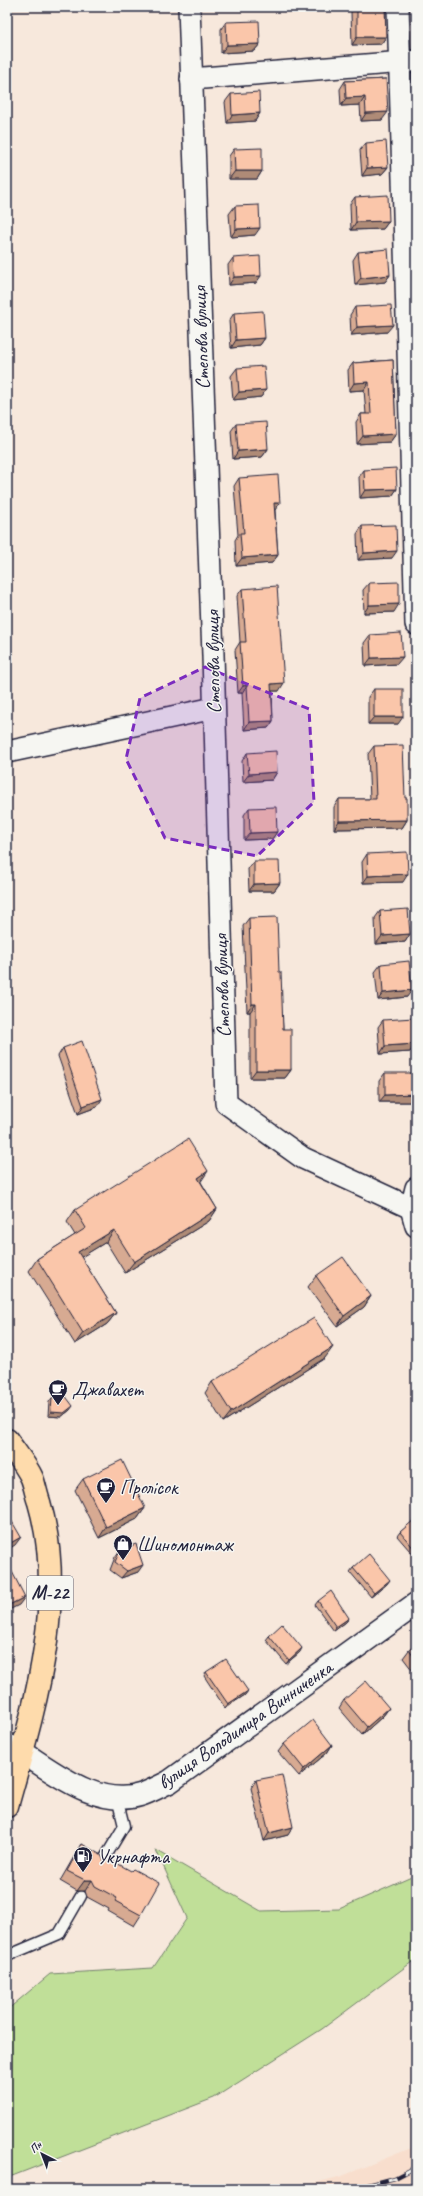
<svg xmlns="http://www.w3.org/2000/svg" width="423" height="2196" viewBox="0 0 423 2196" font-family="Caveat,sans-serif">
	<style>
		.built { fill: #f8decd }
		.green { fill: #c0df98; stroke: #71806a }
		.lines { fill: none; stroke-linecap: round; stroke-linejoin: round }
		.service-casing { stroke: #22223b; stroke-width: 13 }
		.minor-casing { stroke: #22223b; stroke-width: 24 }
		.tertiary-casing { stroke: #22223b; stroke-width: 25 }
		.secondary-casing { stroke: #22223b; stroke-width: 25 }
		.trunk-casing { stroke: #22223b; stroke-width: 25 }
		.service { stroke: #f6f6f2; stroke-width: 10 }
		.minor { stroke: #f6f6f2; stroke-width: 21 }
		.tertiary { stroke: #f6f6f2; stroke-width: 22 }
		.secondary { stroke: #f6f6f2; stroke-width: 22 }
		.trunk { stroke: #fedbac; stroke-width: 22 }
		.rail-casing { stroke: #22223b; stroke-width: 4.5 }
		.rail { stroke: #f6f6f2; stroke-width: 3; stroke-dasharray: 9; stroke-linecap: butt }
		.wall { fill: #d7aa92; stroke: #22223b }
		.shaded-wall { fill: #af8b77; stroke: #22223b }
		.building { fill: #fac6aa; stroke: #22223b }
		.marked { fill: #7b2cbf; fill-opacity: 0.2; stroke: #7b2cbf; stroke-width: 3; stroke-dasharray: 8 5; stroke-linejoin: round }
		.labels { text-anchor: middle; dominant-baseline: central; stroke-width: 3; stroke-linejoin: round; paint-order: stroke }
		.shield { fill: #f6f6f2; stroke: #626272; stroke-width: 1 }
		.shield-label { font-size: 19px; font-weight: bold; fill: #22223b }
		.street-label { font-size: 20px; fill: #22223b; stroke: #f6f6f2 }
		.poi-label { font-size: 20px; fill: #22223b; stroke: #f6f6f2; text-anchor: start }
	</style>
	<rect width="100%" height="100%" fill="#f7e8dc"/>
	<filter id="ink" filterUnits="userSpaceOnUse"><feTurbulence type="fractalNoise" baseFrequency=".025" numOctaves="2"/><feDisplacementMap in="SourceGraphic" scale="8" xChannelSelector="R" yChannelSelector="G"/><feConvolveMatrix kernelMatrix="1 2 1 2 8 2 1 2 1" color-interpolation-filters="sRGB"/></filter>
	<g filter="url(#ink)">
		<polygon class="built" points="416,2146 416,2189 292,2189 342,2176"/>
		<polygon class="green" points="156,1850 261,1911 339,1909 416,1875 416,1959 322,2029 214,2098 7,2178 7,2010 50,1974 153,1968 187,1918"/>
		<g class="lines">
			<g class="service-casing">
				<g id="service">
					<polyline points="100,1866 124,1826 117,1798"/>
					<polyline points="7,1956 59,1934 81,1896"/>
				</g>
			</g>
			<g class="minor-casing">
				<g id="minor">
					<polyline points="189,7 213,655 226,1103 303,1158 411,1208"/>
					<polyline points="398,7 416,624"/>
					<polyline points="191,79 416,61"/>
					<polyline points="7,752 214,708"/>
					<polyline points="416,1188 411,1208 416,1226"/>
				</g>
			</g>
			<g class="tertiary-casing">
				<path id="tertiary" d="M22,1752C55,1773 98,1808 140,1795C150,1792 160,1786 169,1782L416,1604"/>
			</g>
			<g class="secondary-casing">
				<polyline id="secondary" points="7,1745 22,1752"/>
			</g>
			<g class="trunk-casing">
				<path id="trunk" d="M7,1440C15,1452 26,1465 32,1478C35,1486 36,1494 39,1502C68,1601 34,1709 7,1806"/>
			</g>
			<use href="#service" class="service"/>
			<use href="#minor" class="minor"/>
			<use href="#tertiary" class="tertiary"/>
			<use href="#secondary" class="secondary"/>
			<use href="#trunk" class="trunk"/>
			<g class="rail-casing">
				<g id="rail">
					<polyline points="353,2189 395,2178 416,2167"/>
					<polyline points="403,2189 416,2183"/>
				</g>
			</g>
			<use href="#rail" class="rail"/>
		</g>
		<g class="wall">
			<polygon points="355,7 385,7 386,37 381,44 352,45 351,12"/>
			<polygon points="226,22 260,44 254,51 221,53 221,29"/>
			<polygon points="386,79 382,120 361,121 360,105 341,106 340,89 345,81"/>
			<polygon points="231,94 260,113 255,121 227,123 225,102"/>
			<polygon points="366,143 388,167 382,174 362,176 360,150"/>
			<polygon points="234,149 262,171 257,179 229,179 229,156"/>
			<polygon points="355,197 389,221 383,229 351,230 350,204"/>
			<polygon points="235,206 255,235 231,237 229,214"/>
			<polygon points="358,252 390,275 385,282 355,285 353,260"/>
			<polygon points="233,258 256,283 229,285 228,265"/>
			<polygon points="355,307 387,332 351,335 350,315"/>
			<polygon points="234,313 265,338 260,345 231,348 229,321"/>
			<polygon points="393,360 396,434 390,442 357,444 356,422 361,414 366,414 364,390 349,391 348,370 353,363"/>
			<polygon points="237,368 266,390 261,397 233,400 231,376"/>
			<polygon points="236,424 268,449 262,457 233,459 231,431"/>
			<polygon points="364,470 397,489 392,496 360,498 359,477"/>
			<polygon points="239,478 275,510 278,555 272,563 236,566 235,540 238,535 234,486"/>
			<polygon points="362,526 392,558 358,560 357,534"/>
			<polygon points="369,583 394,612 364,613 363,590"/>
			<polygon points="242,589 279,691 272,691 273,721 268,728 244,730 242,693 238,693 235,650 240,642 237,596"/>
			<polygon points="370,635 397,664 365,666 364,643"/>
			<polygon points="374,689 398,724 368,724 368,697"/>
			<polygon points="374,746 405,798 407,820 402,828 334,829 334,807 339,799 370,799 368,754"/>
			<polygon points="247,753 277,772 272,780 243,782 242,761"/>
			<polygon points="249,808 277,832 272,839 244,840 244,815"/>
			<polygon points="367,854 403,882 363,883 362,862"/>
			<polygon points="254,861 280,883 274,891 249,891 248,869"/>
			<polygon points="380,911 410,934 405,942 376,944 375,918"/>
			<polygon points="249,918 279,972 283,1029 291,1070 285,1078 250,1078 250,1012 247,1012 243,926"/>
			<polygon points="381,964 407,997 378,1000 375,972"/>
			<polygon points="383,1020 415,1044 410,1052 380,1054 378,1027"/>
			<polygon points="63,1048 97,1107 78,1114 58,1056"/>
			<polygon points="385,1073 412,1102 379,1102 379,1081"/>
			<polygon points="201,1182 217,1209 209,1221 125,1273 106,1242 81,1257 116,1313 107,1324 75,1344 29,1271 37,1259 75,1235 67,1222 75,1210"/>
			<polygon points="316,1276 371,1296 364,1307 337,1326 308,1287"/>
			<polygon points="325,1358 223,1422 205,1393 212,1382"/>
			<polygon points="52,1398 70,1410 61,1417 48,1416 49,1402"/>
			<polygon points="83,1479 145,1508 137,1519 99,1538 75,1490"/>
			<polygon points="416,1520 416,1558 397,1536 400,1532"/>
			<polygon points="120,1550 138,1572 121,1578 110,1570 115,1557"/>
			<polygon points="353,1568 387,1584 371,1597 350,1572"/>
			<polygon points="318,1601 349,1618 346,1622 334,1631 315,1605"/>
			<polygon points="269,1636 300,1652 286,1664 266,1640"/>
			<polygon points="416,1645 416,1675 403,1658 409,1650"/>
			<polygon points="206,1672 245,1695 225,1708 204,1676"/>
			<polygon points="344,1700 389,1708 383,1716 362,1735 339,1708"/>
			<polygon points="284,1744 332,1745 327,1753 299,1776 278,1752"/>
			<polygon points="256,1780 288,1835 264,1841 251,1788"/>
			<polygon points="82,1844 104,1861 141,1915 134,1926 108,1911 109,1909 87,1897 85,1891 77,1891 60,1881 75,1855"/>
		</g>
		<g class="shaded-wall">
			<polygon points="357,37 386,37 381,44 352,45"/>
			<polygon points="260,44 254,51 221,53 227,45"/>
			<polygon points="365,97 360,105 341,106 346,98"/>
			<polygon points="388,112 382,120 361,121 366,113"/>
			<polygon points="260,113 255,121 227,123 232,115"/>
			<polygon points="388,167 382,174 362,176 367,168"/>
			<polygon points="235,171 262,171 257,179 229,179"/>
			<polygon points="389,221 383,229 351,230 356,222"/>
			<polygon points="260,228 255,235 231,237 236,229"/>
			<polygon points="390,275 385,282 355,285 361,278"/>
			<polygon points="261,276 256,283 229,285 234,277"/>
			<polygon points="393,325 387,332 351,335 357,327"/>
			<polygon points="265,338 260,345 231,348 236,340"/>
			<polygon points="369,382 364,390 349,391 354,383"/>
			<polygon points="266,390 261,397 233,400 239,392"/>
			<polygon points="396,434 390,442 357,444 363,436"/>
			<polygon points="268,449 262,457 233,459 238,451"/>
			<polygon points="397,489 392,496 360,498 365,490"/>
			<polygon points="274,503 280,503 275,510 269,511"/>
			<polygon points="397,551 392,558 358,560 364,553"/>
			<polygon points="278,555 272,563 236,566 242,558"/>
			<polygon points="399,604 394,612 364,613 369,605"/>
			<polygon points="403,657 397,664 365,666 371,658"/>
			<polygon points="284,683 279,691 266,691 271,684"/>
			<polygon points="247,685 242,693 238,693 243,686"/>
			<polygon points="374,717 403,717 398,724 368,724"/>
			<polygon points="273,721 268,728 244,730 249,722"/>
			<polygon points="277,772 272,780 243,782 249,774"/>
			<polygon points="407,820 402,828 334,829 339,821"/>
			<polygon points="277,832 272,839 244,840 250,833"/>
			<polygon points="408,874 403,882 363,883 368,876"/>
			<polygon points="280,883 274,891 249,891 254,884"/>
			<polygon points="410,934 405,942 376,944 382,936"/>
			<polygon points="412,990 407,997 378,1000 383,993"/>
			<polygon points="252,1004 256,1004 250,1012 247,1012"/>
			<polygon points="415,1044 410,1052 380,1054 385,1046"/>
			<polygon points="256,1070 291,1070 285,1078 250,1078"/>
			<polygon points="416,1094 416,1096 412,1102 379,1102 385,1095"/>
			<polygon points="102,1099 97,1107 78,1114 83,1106"/>
			<polygon points="208,1171 200,1183 198,1178"/>
			<polygon points="217,1209 209,1221 125,1273 134,1262"/>
			<polygon points="114,1230 106,1242 70,1264 78,1252"/>
			<polygon points="371,1296 364,1307 337,1326 344,1316"/>
			<polygon points="116,1313 107,1324 75,1344 83,1333"/>
			<polygon points="333,1347 325,1358 223,1422 231,1412"/>
			<polygon points="73,1406 70,1410 61,1417 48,1416 51,1412"/>
			<polygon points="145,1508 137,1519 99,1538 106,1527"/>
			<polygon points="21,1537 15,1545 7,1550 7,1545"/>
			<polygon points="143,1565 138,1572 121,1578 127,1571"/>
			<polygon points="390,1580 387,1584 371,1597 374,1593"/>
			<polygon points="25,1597 19,1605 7,1611 7,1606"/>
			<polygon points="349,1618 346,1622 334,1631 336,1627"/>
			<polygon points="302,1648 300,1652 286,1664 289,1660"/>
			<polygon points="248,1691 245,1695 225,1708 228,1704"/>
			<polygon points="389,1708 383,1716 362,1735 367,1727"/>
			<polygon points="332,1745 327,1753 299,1776 304,1769"/>
			<polygon points="293,1827 288,1835 264,1841 269,1833"/>
			<polygon points="85,1880 92,1880 85,1891 77,1891"/>
		</g>
		<g class="building">
			<polygon points="357,7 385,7 386,37 357,37"/>
			<polygon points="259,21 260,44 227,45 226,22"/>
			<polygon points="386,79 388,112 366,113 365,97 346,98 345,81"/>
			<polygon points="259,92 260,113 232,115 231,94"/>
			<polygon points="386,141 388,167 367,168 366,143"/>
			<polygon points="262,148 262,171 235,171 234,149"/>
			<polygon points="388,195 389,221 356,222 355,197"/>
			<polygon points="259,205 260,228 236,229 235,206"/>
			<polygon points="388,249 390,275 361,278 358,252"/>
			<polygon points="260,256 261,276 234,277 233,258"/>
			<polygon points="391,305 393,325 357,327 355,307"/>
			<polygon points="263,311 265,338 236,340 234,313"/>
			<polygon points="393,360 396,434 363,436 361,414 371,414 369,382 354,383 353,363"/>
			<polygon points="264,366 266,390 239,392 237,368"/>
			<polygon points="266,422 268,449 238,451 236,424"/>
			<polygon points="396,468 397,489 365,490 364,470"/>
			<polygon points="278,475 280,503 274,503 278,555 242,558 240,533 244,533 239,478"/>
			<polygon points="396,525 397,551 364,553 362,526"/>
			<polygon points="399,582 399,604 369,605 369,583"/>
			<polygon points="277,586 284,683 271,684 273,721 249,722 247,685 243,686 240,642 246,642 242,589"/>
			<polygon points="401,633 403,657 371,658 370,635"/>
			<rect x="374" y="689" width="29" height="28"/>
			<polygon points="403,745 405,798 407,798 407,820 339,821 339,799 376,799 374,746"/>
			<polygon points="276,751 277,772 249,774 247,753"/>
			<polygon points="276,807 277,832 250,833 249,808"/>
			<polygon points="407,852 408,874 368,876 367,854"/>
			<polygon points="254,861 279,861 280,883 254,884"/>
			<polygon points="408,909 410,934 382,936 380,911"/>
			<polygon points="277,917 279,972 281,972 283,1029 291,1029 291,1070 256,1070 256,1004 252,1004 249,918"/>
			<polygon points="409,961 412,990 383,993 381,964"/>
			<polygon points="414,1018 415,1044 385,1046 383,1020"/>
			<polygon points="82,1041 102,1099 83,1106 63,1048"/>
			<polygon points="385,1073 416,1073 416,1094 385,1095"/>
			<polygon points="188,1139 208,1171 198,1178 217,1209 134,1262 114,1230 78,1252 116,1313 83,1333 37,1259 86,1228 75,1210"/>
			<polygon points="343,1257 371,1296 344,1316 316,1276"/>
			<polygon points="314,1318 333,1347 231,1412 212,1382"/>
			<polygon points="61,1390 73,1406 64,1413 51,1412 52,1398"/>
			<polygon points="122,1460 145,1508 106,1527 83,1479"/>
			<polygon points="7,1513 21,1537 7,1545"/>
			<polygon points="415,1519 416,1520 416,1551 400,1532"/>
			<polygon points="136,1544 143,1565 127,1571 115,1562 120,1550"/>
			<polygon points="369,1554 390,1580 374,1593 353,1568"/>
			<polygon points="7,1562 25,1597 7,1606"/>
			<polygon points="331,1591 349,1618 336,1627 318,1601"/>
			<polygon points="282,1624 302,1648 289,1660 269,1636"/>
			<polygon points="416,1645 416,1660 409,1650"/>
			<polygon points="226,1659 248,1691 228,1704 206,1672"/>
			<polygon points="366,1681 389,1708 367,1727 344,1700"/>
			<polygon points="313,1720 332,1745 304,1769 284,1744"/>
			<polygon points="282,1775 293,1827 269,1833 256,1780"/>
			<polygon points="82,1844 101,1855 104,1861 111,1860 131,1871 133,1869 159,1883 141,1915 115,1901 117,1898 95,1886 92,1880 85,1880 67,1871"/>
		</g>
	</g>
	<path class="marked" d="M205,667L309,709L314,802L257,856L165,838L126,759L140,698Z"/>
	<defs>
		<g id="cafe-pin" transform="scale(1)"><path d="M0 17L-7.5 6A9.5 9.5 0 1 1 7.5 6Z" fill="#22223b" stroke="#f6f6f2"/><path d="M-5.5-4.5H6V0H3Q3 3.5 0 3.5H-2.5Q-5.5 3.5-5.5 0ZM3-3.2v2h1.7v-2ZM-6 4.5H4V6H-6Z" fill="#fff"/></g>
		<g id="shop-pin" transform="scale(1)"><path d="M0 17L-7.5 6A9.5 9.5 0 1 1 7.5 6Z" fill="#22223b" stroke="#f6f6f2"/><path d="M-5-2.5h2.3a2.7 3.5 0 0 1 5.4 0H5L5.5 6h-11ZM-1.5-2.5h3a1.5 2.3 0 0 0-3 0Z" fill="#fff"/></g>
		<g id="fuel-pin" transform="scale(1)"><path d="M0 17L-7.5 6A9.5 9.5 0 1 1 7.5 6Z" fill="#22223b" stroke="#f6f6f2"/><path d="M-5.5-6h7V0h2V4h1.3V-2.5L3-4.5l.8-.8L6-3V5H2.5V1h-1V6h-7ZM-4.2-4.7v3.2H.2V-4.7Z" fill="#fff"/></g>
	</defs>
	<g fill-rule="evenodd">
		<use href="#cafe-pin" x="58" y="1389"/>
		<use href="#cafe-pin" x="106" y="1487"/>
		<use href="#shop-pin" x="123" y="1544"/>
		<use href="#fuel-pin" x="83" y="1856"/>
	</g>
	<g class="labels">
		<rect class="shield" x="27" y="1576" width="46" height="34" rx="3"/>
		<g class="shield-label">
			<text x="50" y="1593">М-22</text>
		</g>
		<g class="street-label">
			<text transform="translate(201 338) rotate(-92)">Степова вулиця</text>
			<text transform="translate(213 662) rotate(-91)">Степова вулиця</text>
			<text transform="translate(222 986) rotate(-92)">Степова вулиця</text>
			<text transform="translate(245 1725) rotate(-35)">вулиця Володимира Винниченка</text>
		</g>
		<g class="poi-label">
			<text x="72" y="1389">Джавахет</text>
			<text x="120" y="1487">Пролісок</text>
			<text x="137" y="1544">Шиномонтаж</text>
			<text x="97" y="1856">Укрнафта</text>
		</g>
	</g>
	<rect width="423" height="2196" fill="none" stroke="#f6f6f2" stroke-width="24"/>
	<rect x="12" y="12" width="399" height="2172" fill="none" stroke="#22223b" stroke-width="1.5" filter="url(#ink)"/>
	<g transform="translate(42 2154) rotate(318)" stroke="#f6f6f2" stroke-width="3" paint-order="stroke">
	<path d="M0-3L7 15L0 10L-7 15Z" fill="#22223b"/>
	<text y="-6" font-size="11" font-weight="bold" text-anchor="middle" fill="#22223b">Пн</text>
	</g>
</svg>
